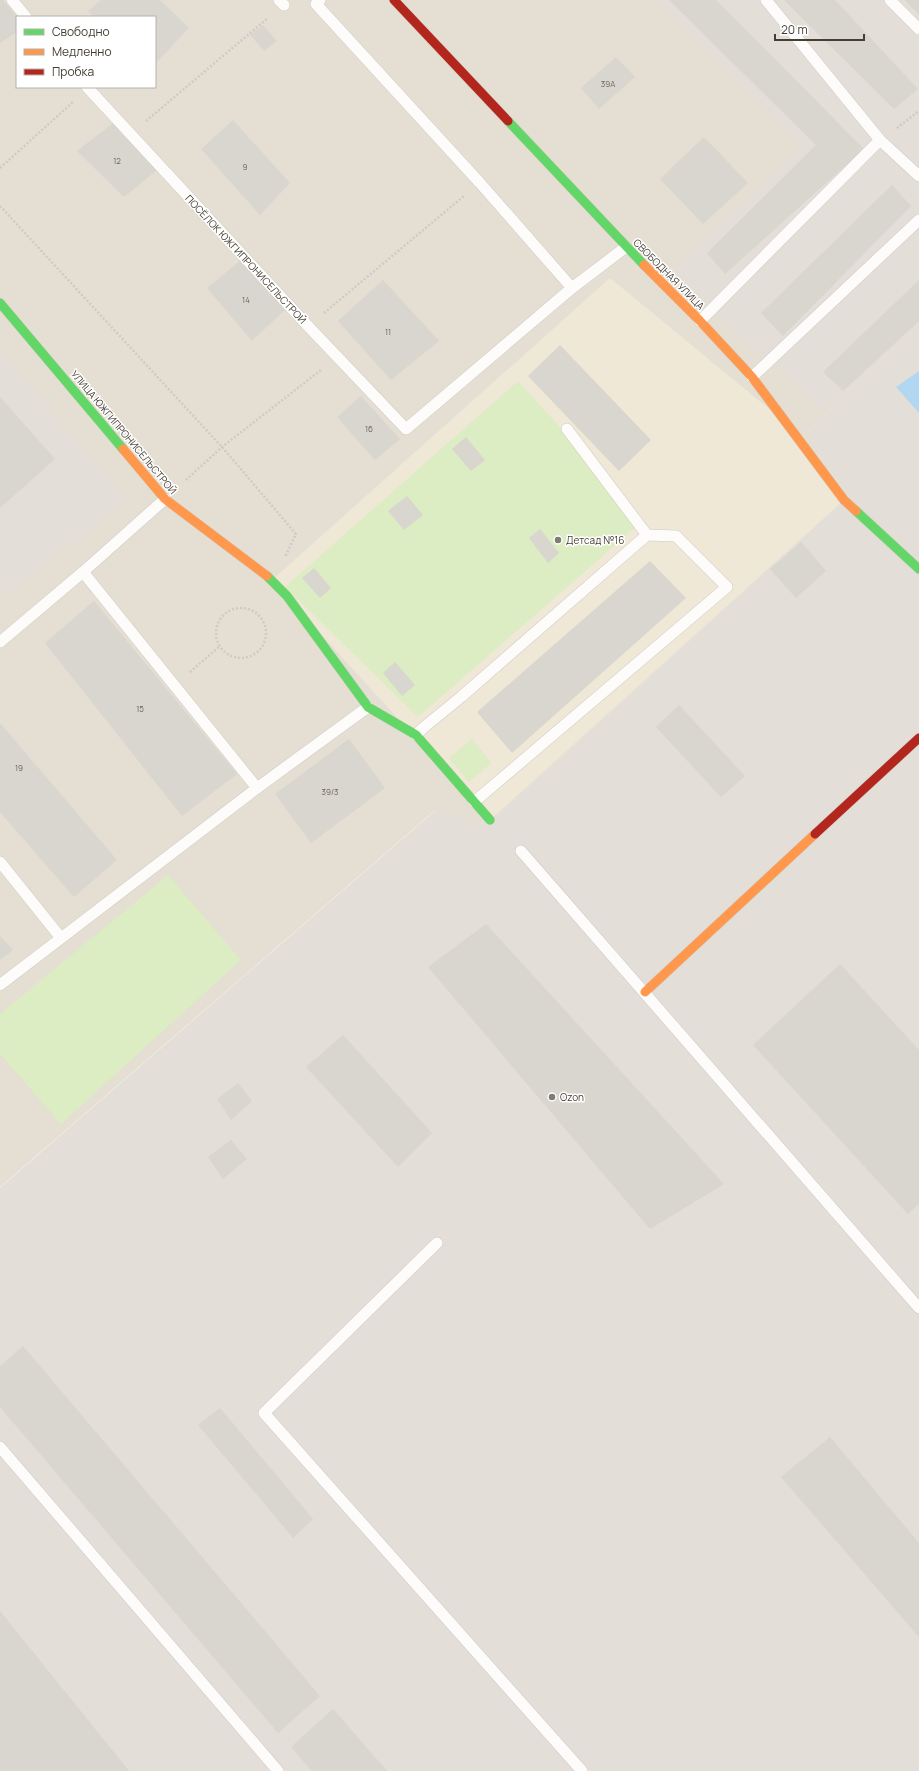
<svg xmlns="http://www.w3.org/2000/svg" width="919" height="1771" viewBox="0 0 919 1771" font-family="Manrope,sans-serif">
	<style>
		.residential { fill: #e5dfd3; fill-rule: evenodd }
		.industrial { fill: #e3ded7 }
		.education { fill: #efe8d7 }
		.green { fill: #dcecc3 }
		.water { fill: #b2d8f1 }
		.building { fill: #d9d5cf }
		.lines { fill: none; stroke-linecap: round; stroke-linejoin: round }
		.lane-casing { stroke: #cecac4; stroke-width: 12 }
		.fast-casing { stroke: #d1ccbe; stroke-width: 10 }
		.slow-casing { stroke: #d1ccbe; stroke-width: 10 }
		.jam-casing { stroke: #d1ccbe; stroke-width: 10 }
		.path { stroke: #cecbc5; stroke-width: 2.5; stroke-dasharray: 2 2; stroke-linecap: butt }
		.lane { stroke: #fdfcfb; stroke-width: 11 }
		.fast { stroke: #63d668; stroke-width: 9 }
		.slow { stroke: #ff974d; stroke-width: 9 }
		.jam { stroke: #b3261e; stroke-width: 9 }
		.poi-dot { fill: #817b72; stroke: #fff; stroke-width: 1.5 }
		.labels { text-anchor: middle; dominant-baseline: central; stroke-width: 3; stroke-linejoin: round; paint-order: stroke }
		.number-label { font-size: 8px; fill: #6b645b }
		.street-label { font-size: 10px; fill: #453e33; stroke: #fff }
		.poi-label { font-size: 10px; fill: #453e33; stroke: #fff; text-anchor: start }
	</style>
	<rect width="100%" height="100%" fill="#f0ede6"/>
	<path class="residential" d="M0,0H919V325L808,431L846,498L487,825L435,810L0,1187V599L126,500L0,350ZM17,17H155V87H17Z"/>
	<g class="industrial">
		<polygon points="656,0 919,0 919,322 823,410 671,271 800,148"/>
		<polygon points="919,325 919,1771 0,1771 0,1188 436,810 487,825 846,498 808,431"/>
		<polygon points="0,350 127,500 0,599"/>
	</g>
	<polygon class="education" points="610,278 802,436 844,500 490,820 272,580"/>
	<g class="green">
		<polygon points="518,381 627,501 637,526 418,717 285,587"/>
		<polygon points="472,739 491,763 469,782 449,758"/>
		<polygon points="168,875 241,960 61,1124 0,1054 0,1014"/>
	</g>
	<polygon class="water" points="919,371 919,413 896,387"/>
	<g class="building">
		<polygon points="0,0 3,0 17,17 17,32 0,43"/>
		<polygon points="101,0 160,0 189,28 155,64 155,17 94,17 88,11"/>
		<polygon points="669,0 716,0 864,149 725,274 707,253 816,145"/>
		<polygon points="784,0 835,0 918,89 894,109"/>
		<polygon points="905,0 919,0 919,15"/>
		<polygon points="263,25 277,41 264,51 250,35"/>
		<polygon points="616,57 635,77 599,109 581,88"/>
		<polygon points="233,120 290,183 260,215 201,149"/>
		<polygon points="113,123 157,170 124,197 77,151"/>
		<polygon points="704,137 748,183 703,224 660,179"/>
		<polygon points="892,185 911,206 783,336 761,313"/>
		<polygon points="242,259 286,309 252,341 207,288"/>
		<polygon points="383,280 439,341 391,380 338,321"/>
		<polygon points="919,280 919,321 843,391 823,372"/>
		<polygon points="560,345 651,440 619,471 528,376"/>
		<polygon points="361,396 400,439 375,460 337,417"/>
		<polygon points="0,397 55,459 0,508"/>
		<polygon points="466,437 485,460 471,471 452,449"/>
		<polygon points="407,496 423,515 404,530 388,511"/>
		<polygon points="540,529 559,553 548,563 529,538"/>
		<polygon points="801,542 826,571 796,598 770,569"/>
		<polygon points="650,561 686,598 512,753 477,712"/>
		<polygon points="314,568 331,588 320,598 302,578"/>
		<polygon points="94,601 237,774 182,816 45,643"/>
		<polygon points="395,662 415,685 402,696 383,673"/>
		<polygon points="679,705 745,776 721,797 656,727"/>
		<polygon points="0,723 117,860 74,897 0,812"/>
		<polygon points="349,739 385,788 311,843 275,794"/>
		<polygon points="486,924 724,1184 650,1229 428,967"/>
		<polygon points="0,936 13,950 0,960"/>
		<polygon points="840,964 919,1050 919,1204 908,1214 753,1045"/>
		<polygon points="343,1035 432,1133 398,1167 306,1067"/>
		<polygon points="238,1083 252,1101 231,1120 217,1099"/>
		<polygon points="231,1140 247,1159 223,1179 208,1157"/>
		<polygon points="23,1346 320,1696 278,1733 0,1407 0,1366"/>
		<polygon points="220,1408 313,1519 293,1538 198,1425"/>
		<polygon points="830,1437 919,1543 919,1637 781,1477"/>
		<polygon points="0,1611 129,1771 0,1771"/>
		<polygon points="333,1709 387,1771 312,1771 291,1747"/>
	</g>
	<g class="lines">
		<g class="lane-casing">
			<g id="lane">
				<polyline points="12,0 26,17"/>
				<polyline points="279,0 284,5"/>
				<polyline points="320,0 316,4 480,183 572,288"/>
				<polyline points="890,0 919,29"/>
				<polyline points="87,87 308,326 406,429 572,288 626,247"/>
				<polyline points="880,140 919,176"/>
				<polyline points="700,321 880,140 766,0"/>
				<polyline points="752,377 919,220"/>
				<polyline points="567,429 647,535"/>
				<polyline points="83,572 257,788"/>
				<polyline points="0,642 83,572 165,499"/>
				<polyline points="416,735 423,728 461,697 647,535 676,536 727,587 474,802"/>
				<polyline points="521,851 919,1308"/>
				<polyline points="0,862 61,938"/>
				<polyline points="0,985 257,788 368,707"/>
				<polyline points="437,1243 264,1413 582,1771"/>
				<polyline points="0,1447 278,1771"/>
			</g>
		</g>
		<g class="fast-casing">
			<g id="fast">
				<polyline points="508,121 644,265"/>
				<polyline points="0,303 123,449"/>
				<polyline points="856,511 919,569"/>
				<polyline points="267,576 287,596 368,707 416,735 490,820"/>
			</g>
		</g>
		<g class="slow-casing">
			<g id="slow">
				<polyline points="644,265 700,321 752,377 844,500 856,511"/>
				<polyline points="123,449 165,499 267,576"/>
				<polyline points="645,992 815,834"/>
			</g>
		</g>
		<g class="jam-casing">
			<g id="jam">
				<polyline points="394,0 508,121"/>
				<polyline points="815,834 919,738"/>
			</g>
		</g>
		<g class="path">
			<polyline points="146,121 268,18"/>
			<polyline points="897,128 919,111"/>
			<polyline points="0,168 73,102"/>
			<polyline points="0,206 222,447 296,534 285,557"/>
			<polyline points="324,313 464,196"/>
			<polyline points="186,480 222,447 321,370"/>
			<circle cx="241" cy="633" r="25"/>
			<polyline points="190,672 220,646"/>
		</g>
		<use href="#lane" class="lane"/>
		<use href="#fast" class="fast"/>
		<use href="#slow" class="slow"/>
		<use href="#jam" class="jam"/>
	</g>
	<g class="poi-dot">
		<circle cx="558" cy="540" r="4"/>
		<circle cx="552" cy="1097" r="4"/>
	</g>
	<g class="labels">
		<g class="number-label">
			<text x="608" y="83">39А</text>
			<text x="117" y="160">12</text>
			<text x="245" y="166">9</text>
			<text x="246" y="299">14</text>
			<text x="388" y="331">11</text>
			<text x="369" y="428">16</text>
			<text x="140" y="708">15</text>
			<text x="19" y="767">19</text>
			<text x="330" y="791">39/3</text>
		</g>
		<g class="street-label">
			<text transform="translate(246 259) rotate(47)">ПОСЁЛОК ЮЖГИПРОНИСЕЛЬСТРОЙ</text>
			<text transform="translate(669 274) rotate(45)">СВОБОДНАЯ УЛИЦА</text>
			<text transform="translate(124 432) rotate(50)">УЛИЦА ЮЖГИПРОНИСЕЛЬСТРОЙ</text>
		</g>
		<g class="poi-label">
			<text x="566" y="540">Детсад №16</text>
			<text x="560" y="1097">Ozon</text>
		</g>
	</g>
	<rect x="16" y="16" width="140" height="72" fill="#ffffff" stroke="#b5b2ad"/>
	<rect x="24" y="29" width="20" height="6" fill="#63d668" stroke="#b5b2ad"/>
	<text x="52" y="36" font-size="12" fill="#453e33">Свободно</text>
	<rect x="24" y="49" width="20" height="6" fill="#ff974d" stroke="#b5b2ad"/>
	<text x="52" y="56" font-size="12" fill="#453e33">Медленно</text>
	<rect x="24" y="69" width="20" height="6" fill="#b3261e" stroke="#b5b2ad"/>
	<text x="52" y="76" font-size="12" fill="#453e33">Пробка</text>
	<path d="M775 34v6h89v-6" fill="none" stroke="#453e33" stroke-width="2"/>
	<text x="781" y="34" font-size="12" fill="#453e33" stroke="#ffffff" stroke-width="3" paint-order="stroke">20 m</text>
</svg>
